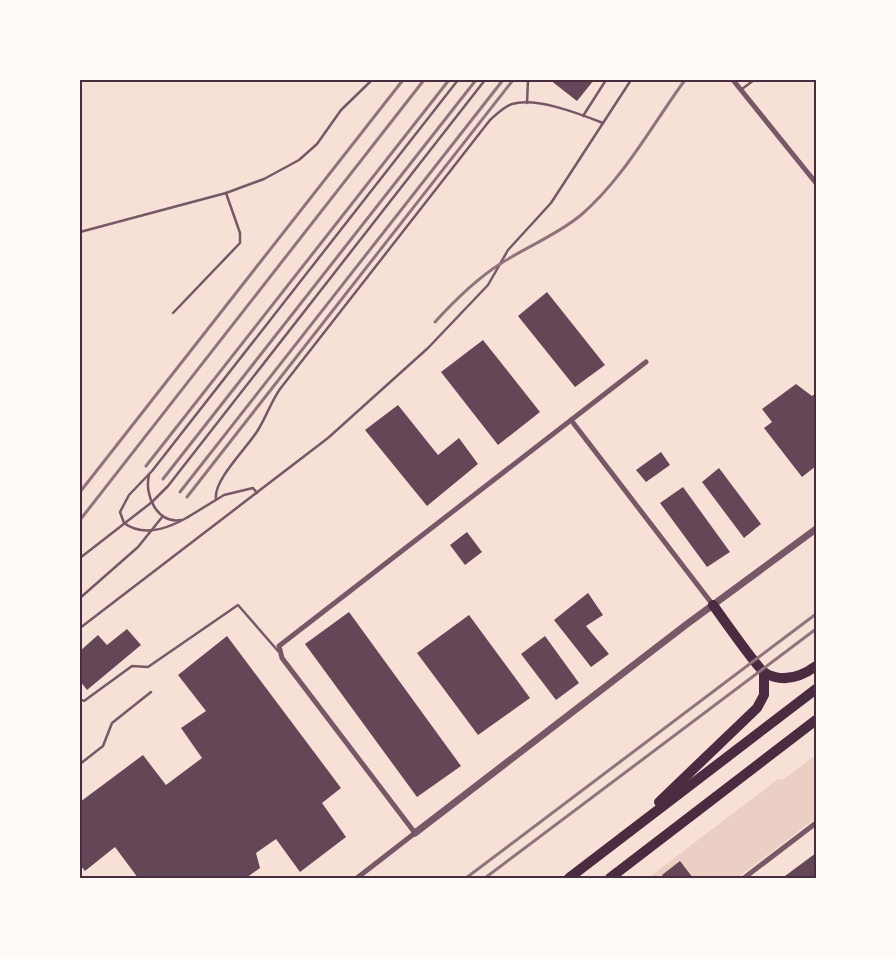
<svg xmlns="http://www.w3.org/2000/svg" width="896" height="958" viewBox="0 0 896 958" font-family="'Space Grotesk',sans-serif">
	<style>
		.green { fill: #ebcfc5 }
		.building { fill: #644757 }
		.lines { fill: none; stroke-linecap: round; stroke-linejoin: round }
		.service { stroke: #755966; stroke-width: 2.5 }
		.minor { stroke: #755966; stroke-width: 5 }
		.tertiary { stroke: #755966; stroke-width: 7 }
		.motorway { stroke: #4a2c40; stroke-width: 10 }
		.rail { stroke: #8f747c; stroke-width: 3 }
		.neatline { fill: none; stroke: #4a2c40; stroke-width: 2 }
	</style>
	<rect width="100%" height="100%" fill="#f7e1d7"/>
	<polygon class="green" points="816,755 816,818 737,878 648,878 778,779 784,779"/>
	<g class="building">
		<polygon points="550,80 594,80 577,101"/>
		<polygon points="547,292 605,365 575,387 518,316"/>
		<polygon points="483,340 540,412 498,445 441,372"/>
		<polygon points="796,384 812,396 816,393 816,466 802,477 764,428 772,422 762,409"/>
		<polygon points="398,405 438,455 459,438 478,464 427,506 365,430"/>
		<polygon points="661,452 670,465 646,482 636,470"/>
		<polygon points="719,468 761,524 744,538 702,482"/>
		<polygon points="683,487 730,552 707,567 660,503"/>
		<polygon points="467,532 482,552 465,565 450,545"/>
		<polygon points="588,593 603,615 586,626 609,654 591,667 554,620"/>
		<polygon points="349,612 461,766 417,797 305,644"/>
		<polygon points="469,615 530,698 478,735 417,653"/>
		<polygon points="127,629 141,645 87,690 80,681 80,651 98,635 107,645"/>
		<polygon points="227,636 341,788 322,803 346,837 300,872 276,839 256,853 260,868 246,878 138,878 115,847 85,871 80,865 80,802 143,755 166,785 202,758 181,728 206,711 178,675"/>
		<polygon points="545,636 579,683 556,700 521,654"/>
		<polygon points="816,853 816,878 787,878 785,876"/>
		<polygon points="680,861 693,878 664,878 662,875"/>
	</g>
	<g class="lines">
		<g class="service">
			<polyline points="742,89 754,80"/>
			<polyline points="527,103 528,80"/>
			<polyline points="583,116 606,80"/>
			<polyline points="226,193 264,179 299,160 317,144 341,110 372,80"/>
			<polyline points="80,232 226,193 240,233 240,243 173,313"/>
			<path d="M149,475C144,495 157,524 181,520"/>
			<path d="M216,499C213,480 248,447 258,430C266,417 271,402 280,389L490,120C497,114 503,107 512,104C537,97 580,114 603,123"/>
			<path d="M188,517C169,528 144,538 124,523L120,512L129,495L152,471L458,80"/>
			<polyline points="188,517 224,495 253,488 257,493"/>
			<polyline points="80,558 152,502 168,486 485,80"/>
			<polyline points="80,598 138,547 163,516"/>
			<polyline points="80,628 328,438 428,348 488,285 508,250 551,203 631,80"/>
			<polyline points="80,699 84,701 132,666 148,667 238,605 278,651"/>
			<polyline points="80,764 103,746 112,723 151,692"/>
			<polyline points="80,875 82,878"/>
		</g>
		<g class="minor">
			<polyline points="733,80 816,183"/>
			<polyline points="571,420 713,605"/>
			<polyline points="357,878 415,833 282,658 279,646 646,362"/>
			<polyline points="744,878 816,823"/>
		</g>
		<polyline class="tertiary" points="415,833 687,624 816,529"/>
		<g class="motorway">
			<path d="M713,605C722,617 757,668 765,673C783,683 801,677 816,666"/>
			<polyline points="659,802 757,708 764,695 764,672"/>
			<polyline points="569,878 816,689"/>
			<polyline points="610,878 816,720"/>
		</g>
		<g class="rail">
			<path d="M435,322C455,300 475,280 500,264C526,247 557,235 581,215C624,178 652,125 685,80"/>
			<polyline points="146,466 449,80"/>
			<polyline points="163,479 476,80"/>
			<polyline points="80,492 403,80"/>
			<polyline points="180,492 503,80"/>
			<polyline points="187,497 513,80"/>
			<polyline points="80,520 424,80"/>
			<polyline points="466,878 816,614"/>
			<polyline points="485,878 816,629"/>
		</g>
	</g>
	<rect width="896" height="958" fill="none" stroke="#fffaf5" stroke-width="162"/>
	<rect x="81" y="81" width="734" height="796" class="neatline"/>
</svg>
